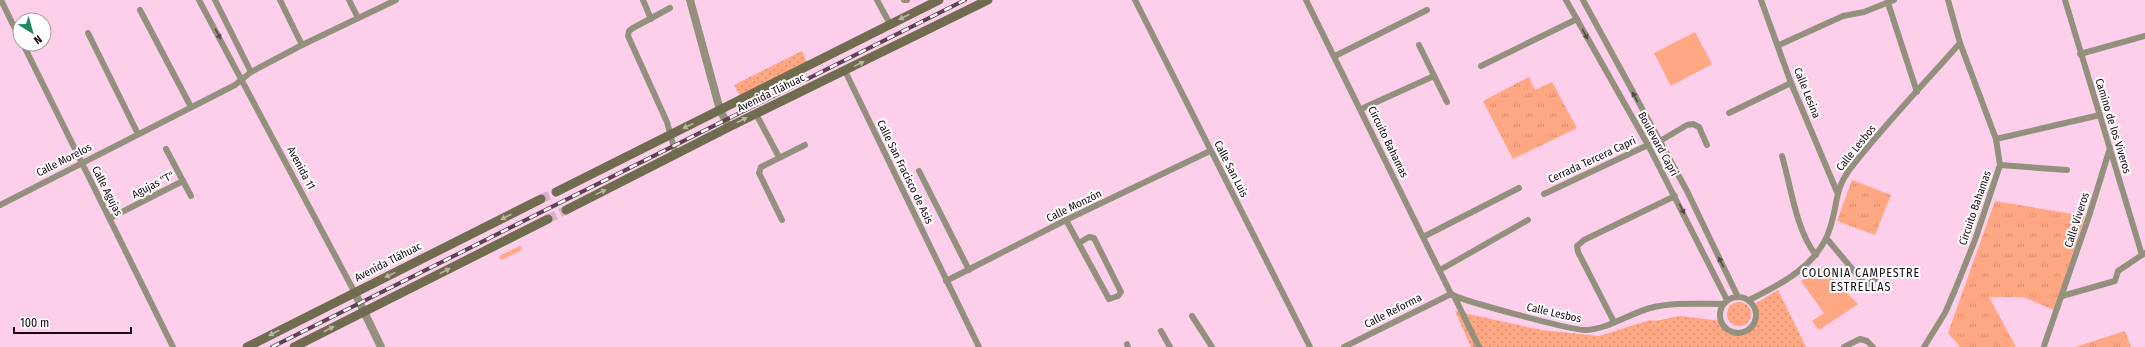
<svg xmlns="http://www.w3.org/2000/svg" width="2145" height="347" viewBox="0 0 2145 347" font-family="'Fira Sans Condensed',sans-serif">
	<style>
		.grass { fill: url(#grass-tufts) }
		.park { fill: url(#park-dots) }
		.garden { fill: #ffa783 }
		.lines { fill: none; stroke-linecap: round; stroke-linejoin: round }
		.secondary-tunnel { stroke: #dbb1c9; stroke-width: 9; stroke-dasharray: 9 4.5; stroke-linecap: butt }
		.minor { stroke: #93917d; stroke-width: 6 }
		.tertiary { stroke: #93917d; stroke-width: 8 }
		.secondary { stroke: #6f6c4f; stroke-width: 9 }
		.rail-casing { stroke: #5c4352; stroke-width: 4 }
		.rail { stroke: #fff; stroke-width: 2.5; stroke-dasharray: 8; stroke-linecap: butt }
		.oneway { fill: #b7b6a7 }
		.oneway2 { fill: #544c47 }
		.labels { text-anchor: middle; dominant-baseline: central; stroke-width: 4; stroke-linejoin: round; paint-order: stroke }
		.street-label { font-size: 11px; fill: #160711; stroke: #fff }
		.neighbourhood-label { font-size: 12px; letter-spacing: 1px; fill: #160711; stroke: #fff }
	</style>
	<defs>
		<pattern id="grass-tufts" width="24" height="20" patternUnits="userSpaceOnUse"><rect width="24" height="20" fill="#ffa783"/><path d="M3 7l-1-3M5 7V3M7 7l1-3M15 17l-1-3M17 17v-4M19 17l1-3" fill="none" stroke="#da8e70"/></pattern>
		<pattern id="park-dots" width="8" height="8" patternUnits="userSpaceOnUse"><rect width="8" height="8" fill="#ffa783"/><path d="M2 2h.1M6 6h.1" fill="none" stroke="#da8e70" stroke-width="1.8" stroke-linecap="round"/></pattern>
	</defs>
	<rect width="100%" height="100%" fill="#fecfea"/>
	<g class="grass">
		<polygon points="1529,77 1535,90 1552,82 1577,128 1513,159 1483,101"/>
		<polygon points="1852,180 1891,195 1875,235 1837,221"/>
		<polygon points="1995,201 2085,216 2054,310 2023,297 1989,297 2016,347 1960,347 1948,333"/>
		<polygon points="2125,331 2131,347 2075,347"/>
	</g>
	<g class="park">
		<polygon points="802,51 807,62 740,96 734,85"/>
		<path d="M1778,290L1806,347H1471L1455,311L1541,330L1599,336L1650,320L1655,321L1680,316L1721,321C1735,344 1762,329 1753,305Z"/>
		<circle cx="1739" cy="314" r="12"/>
	</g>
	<g class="garden">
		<polygon points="1695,32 1712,64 1671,86 1654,53"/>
		<polygon points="520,246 522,250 501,260 499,256"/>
		<polygon points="1821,266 1858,304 1819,330 1812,321 1824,313 1801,281"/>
	</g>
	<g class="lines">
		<g class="secondary-tunnel">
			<polyline points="541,199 556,192"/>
			<polyline points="548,219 566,210"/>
		</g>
		<g class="minor">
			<polyline points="1,0 20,39"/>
			<polyline points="199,0 355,293"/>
			<polyline points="215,0 251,72"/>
			<polyline points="280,0 302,45"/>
			<polyline points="349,0 358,18"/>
			<polyline points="643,0 651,19"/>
			<polyline points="877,0 890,24"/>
			<polyline points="904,0 907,0"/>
			<polyline points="1135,0 1310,347"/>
			<polyline points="1306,0 1451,294"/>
			<polyline points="1566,0 1648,145 1727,300"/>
			<polyline points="1583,0 1687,191 1738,297"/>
			<polyline points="1761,0 1791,83 1837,192"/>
			<polyline points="2065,0 2142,255"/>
			<polyline points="1888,3 1917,92"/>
			<polyline points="670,8 633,28 629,31 628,36 667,122 676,155"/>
			<polyline points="140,10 191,107"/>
			<polyline points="88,33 138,134"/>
			<polyline points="23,44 173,347"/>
			<polyline points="1419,45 1447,102"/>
			<polyline points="1779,45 1843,16 1864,12 1894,0"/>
			<polyline points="2080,54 2145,36"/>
			<polyline points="1335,56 1427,10"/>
			<polyline points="1481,66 1577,19"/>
			<polyline points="845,71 979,347"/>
			<polyline points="1361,109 1434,76"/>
			<polyline points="1729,113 1791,83"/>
			<polyline points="756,114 779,157"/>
			<polyline points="1996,139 2100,115"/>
			<polyline points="1660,141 1687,125 1693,124 1699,127 1707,145"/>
			<polyline points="166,149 191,196"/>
			<path d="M1782,156C1791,186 1796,231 1816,255"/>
			<polyline points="2000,165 2067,170"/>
			<polyline points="919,171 969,270"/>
			<polyline points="1544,194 1648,145"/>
			<polyline points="0,205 235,85 251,72 302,45 396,0"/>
			<polyline points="110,218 183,181"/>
			<polyline points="782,220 759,173 761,167 805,145"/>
			<polyline points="1066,220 1109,299 1118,296 1121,292 1094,238 1089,237 1079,243"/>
			<polyline points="1423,237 1519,188"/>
			<polyline points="1827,239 1864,283 1869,284 1875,279"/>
			<polyline points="1440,270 1528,220"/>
			<polyline points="946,281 1066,220 1210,151"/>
			<path d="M1451,294C1459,300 1574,331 1586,330C1608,329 1629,314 1650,308C1673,302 1699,304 1723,304"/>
			<polyline points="1454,296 1479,347"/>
			<polyline points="2062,296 2115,281 2118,271 2145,253"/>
			<circle cx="1738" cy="315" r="18"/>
			<path d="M1749,300C1780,285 1819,265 1830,228C1838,205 1834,190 1850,169C1884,125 1924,84 1960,43"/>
			<polyline points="1192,316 1212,347"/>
			<polyline points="1614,322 1578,252 1577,246 1584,240 1675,196"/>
			<polyline points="1161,331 1170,347"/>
			<polyline points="1127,344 1128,347"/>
			<polyline points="2044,346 2089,216 2110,148"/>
			<polyline points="1344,347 1451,294"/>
			<polyline points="1844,347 1860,339 1867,341 1873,347"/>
			<polyline points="1924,347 1945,313 1955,290 1975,240 2000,165 1996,139 1960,43 1948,0"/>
		</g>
		<g class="tertiary">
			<polyline points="690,0 720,110 729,127"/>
			<polyline points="355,293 381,347"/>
		</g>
		<g class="secondary">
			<polyline points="556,192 939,0"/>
			<polyline points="566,210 729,127 988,0"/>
			<polyline points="247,347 541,199"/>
			<polyline points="294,347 548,219"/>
		</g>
		<g class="rail-casing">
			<polyline id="rail" points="272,347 965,0"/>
		</g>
		<use href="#rail" class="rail"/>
	</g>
	<defs><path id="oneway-solid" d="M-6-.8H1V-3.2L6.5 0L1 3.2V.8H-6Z"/></defs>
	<g class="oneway">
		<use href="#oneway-solid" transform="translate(904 17) rotate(153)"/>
		<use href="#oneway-solid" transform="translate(859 64) rotate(-26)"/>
		<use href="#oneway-solid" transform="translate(742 120) rotate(-26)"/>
		<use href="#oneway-solid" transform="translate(688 126) rotate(154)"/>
		<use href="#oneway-solid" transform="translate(601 192) rotate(-26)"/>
		<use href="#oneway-solid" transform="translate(506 217) rotate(153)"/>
		<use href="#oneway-solid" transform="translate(445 271) rotate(-27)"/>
		<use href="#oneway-solid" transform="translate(390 275) rotate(154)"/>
		<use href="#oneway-solid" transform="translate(329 329) rotate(-28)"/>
		<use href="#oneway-solid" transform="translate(274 333) rotate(153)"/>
	</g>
	<g class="oneway2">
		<use href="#oneway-solid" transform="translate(218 34) rotate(62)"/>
		<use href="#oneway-solid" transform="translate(1585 34) rotate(61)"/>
		<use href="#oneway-solid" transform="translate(1635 97) rotate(-119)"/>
		<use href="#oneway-solid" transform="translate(1682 209) rotate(63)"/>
		<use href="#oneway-solid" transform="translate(1721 262) rotate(-116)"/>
	</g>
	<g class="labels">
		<g class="street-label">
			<text transform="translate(771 93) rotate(-26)">Avenida Tláhuac</text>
			<text transform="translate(1807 93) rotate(68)">Calle Lesina</text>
			<text transform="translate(2113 126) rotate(73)">Camino de los Viveros</text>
			<text transform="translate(1388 142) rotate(64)">Circuito Bahamas</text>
			<text transform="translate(1658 144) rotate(61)">Boulevard Capri</text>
			<text transform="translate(1856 148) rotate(-51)">Calle Lesbos</text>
			<text transform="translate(64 160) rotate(-27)">Calle Morelos</text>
			<text transform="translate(1592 160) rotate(-25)">Cerrada Tercera Capri</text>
			<text transform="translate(301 168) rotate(62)">Avenida 11</text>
			<text transform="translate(1231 169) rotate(63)">Calle San Luis</text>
			<text transform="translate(905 172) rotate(64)">Calle San Fracisco de Asis</text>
			<text transform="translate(153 185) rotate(-27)">Agujas "T"</text>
			<text transform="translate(107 191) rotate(63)">Calle Agujas</text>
			<text transform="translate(1074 206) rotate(-26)">Calle Monzón</text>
			<text transform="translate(1975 208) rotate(-71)">Circuito Bahamas</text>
			<text transform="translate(2077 220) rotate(-72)">Calle Viveros</text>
			<text transform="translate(388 262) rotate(-27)">Avenida Tláhuac</text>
			<text transform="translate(1393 311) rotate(-27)">Calle Reforma</text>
			<text transform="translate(1554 313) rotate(13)">Calle Lesbos</text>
		</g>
		<g class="neighbourhood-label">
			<text x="1861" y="273">COLONIA CAMPESTRE<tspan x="1861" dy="14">ESTRELLAS</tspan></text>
		</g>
	</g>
	<g transform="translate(32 32) rotate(143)"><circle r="19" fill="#ffffff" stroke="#a29ca0"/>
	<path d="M0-3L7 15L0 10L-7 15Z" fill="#228661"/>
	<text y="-6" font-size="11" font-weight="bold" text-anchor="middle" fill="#160711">N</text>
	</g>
	<path d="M14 327v6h117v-6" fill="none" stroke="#160711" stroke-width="2"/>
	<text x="20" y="327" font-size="12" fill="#160711" stroke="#ffffff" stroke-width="3" paint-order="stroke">100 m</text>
</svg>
